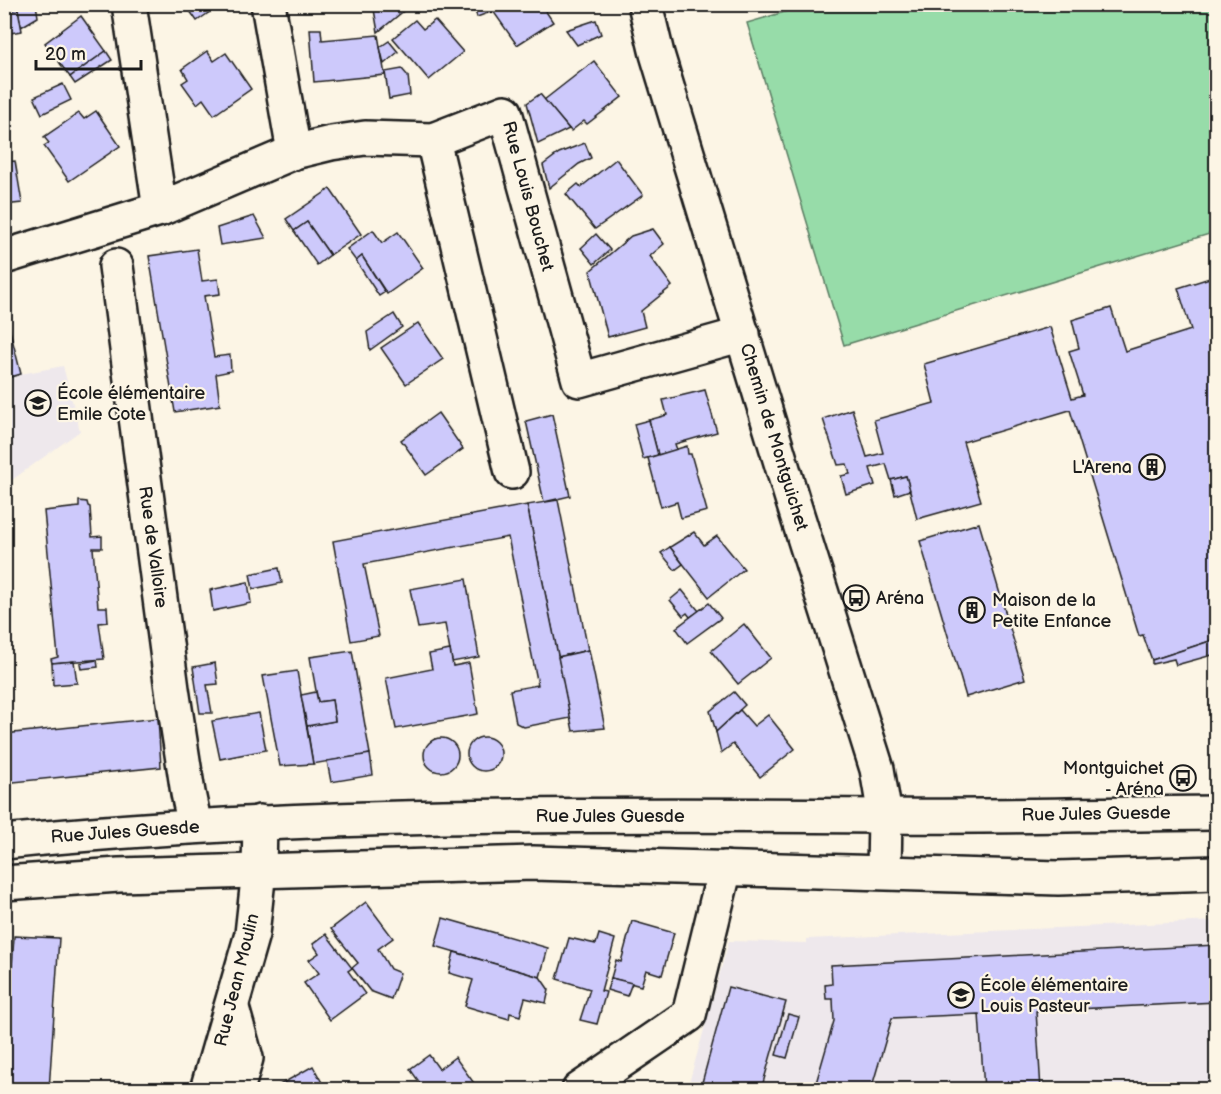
<svg xmlns="http://www.w3.org/2000/svg" width="1221" height="1094" viewBox="0 0 1221 1094" font-family="'Balsamiq Sans',sans-serif">
	<style>
		.built { fill: #eee8ec }
		.green { fill: #97dca9; stroke: #5a7c62; stroke-width: 1.5 }
		.building { fill: #cdc9fb; stroke: #1c1c1c; stroke-width: 1.5 }
		.lines { fill: none; stroke-linecap: round; stroke-linejoin: round }
		.minor-casing { stroke: #1c1c1c; stroke-width: 38 }
		.tertiary-casing { stroke: #1c1c1c; stroke-width: 38 }
		.primary-casing { stroke: #1c1c1c; stroke-width: 38 }
		.minor { stroke: #fcf5e5; stroke-width: 33 }
		.tertiary { stroke: #fcf5e5; stroke-width: 33 }
		.primary { stroke: #fcf5e5; stroke-width: 33 }
		.labels { text-anchor: middle; dominant-baseline: central; stroke-width: 4.5; stroke-linejoin: round; paint-order: stroke }
		.street-label { font-size: 18px; fill: #1c1c1c; stroke: #fcf5e5 }
		.poi-label { font-size: 18px; fill: #1c1c1c; stroke: #fcf5e5; text-anchor: start }
	</style>
	<rect width="100%" height="100%" fill="#fcf5e5"/>
	<filter id="ink" filterUnits="userSpaceOnUse"><feTurbulence type="fractalNoise" baseFrequency=".0167" numOctaves="2"/><feDisplacementMap in="SourceGraphic" scale="12" xChannelSelector="R" yChannelSelector="G"/><feConvolveMatrix kernelMatrix="1 2 1 2 8 2 1 2 1" color-interpolation-filters="sRGB"/></filter>
	<g filter="url(#ink)">
		<g class="built">
			<polygon points="5,311 21,374 63,366 80,431 5,485"/>
			<polygon points="1216,921 1216,1089 687,1090 729,941 807,943 807,939"/>
		</g>
		<polygon class="green" points="808,5 1216,5 1216,232 844,345 747,23"/>
		<g class="building">
			<polygon points="17,4 36,4 38,17 21,27"/>
			<polygon points="185,4 221,4 197,21"/>
			<polygon points="373,4 412,4 378,32"/>
			<polygon points="473,4 502,4 493,11 477,17"/>
			<polygon points="502,4 541,4 553,22 517,45 493,11"/>
			<polygon points="18,9 22,31 4,34 4,11"/>
			<polygon points="81,16 106,51 70,77 45,43"/>
			<polygon points="415,20 423,29 435,20 463,52 429,80 393,38"/>
			<polygon points="596,20 601,34 577,45 566,30"/>
			<polygon points="310,29 321,29 322,40 378,35 385,75 314,82"/>
			<polygon points="389,41 398,52 384,64 380,47"/>
			<polygon points="106,51 112,60 75,84 70,77"/>
			<polygon points="207,51 214,61 226,53 251,89 214,115 203,99 197,104 182,83 188,79 182,69"/>
			<polygon points="594,61 622,97 587,124 584,121 571,131 544,100"/>
			<polygon points="402,69 408,76 410,95 389,99 385,72"/>
			<polygon points="63,84 71,100 42,114 34,97"/>
			<polygon points="540,94 569,129 538,144 527,103"/>
			<polygon points="96,111 120,146 69,181 44,146 49,143 44,137 79,113 84,119"/>
			<polygon points="585,143 591,158 579,164 549,188 543,165 559,153"/>
			<polygon points="616,159 643,195 595,229 566,194 578,184 581,187"/>
			<polygon points="15,161 22,203 4,205 4,162"/>
			<polygon points="330,189 361,234 330,255 307,222 294,231 286,219"/>
			<polygon points="254,216 266,238 220,245 217,228"/>
			<polygon points="307,222 330,255 317,265 294,231"/>
			<polygon points="653,229 664,244 650,256 672,286 641,311 645,327 608,337 590,271 631,236"/>
			<polygon points="373,230 382,243 398,232 423,268 387,294 362,256 356,261 347,249"/>
			<polygon points="596,234 610,250 594,264 581,248"/>
			<polygon points="197,249 202,281 218,279 220,294 204,296 214,357 230,355 231,371 216,374 220,405 175,412 149,256"/>
			<polygon points="362,256 385,292 379,296 356,261"/>
			<polygon points="1216,276 1216,639 1152,660 1143,635 1139,636 1070,410 963,442 981,501 917,519 906,476 891,480 886,464 870,468 875,485 846,494 841,476 850,474 847,464 838,465 823,419 852,409 867,457 883,453 874,420 934,403 924,364 1050,327 1072,398 1083,395 1069,351 1079,348 1072,320 1111,308 1125,351 1191,330 1178,288"/>
			<polygon points="5,311 21,374 4,379 4,312"/>
			<polygon points="394,314 402,327 370,350 367,332"/>
			<polygon points="418,323 443,359 406,384 381,348"/>
			<polygon points="705,390 717,432 675,444 677,450 658,455 649,420 667,415 663,400"/>
			<polygon points="438,413 463,449 426,475 401,440"/>
			<polygon points="552,414 570,496 544,502 526,421"/>
			<polygon points="649,420 658,455 643,459 634,424"/>
			<polygon points="687,446 688,454 691,454 707,511 681,518 677,502 661,507 648,458"/>
			<polygon points="906,476 910,490 895,495 891,480"/>
			<polygon points="558,500 588,650 558,657 527,505"/>
			<polygon points="79,501 87,502 88,506 90,507 92,537 102,536 102,548 93,548 98,607 107,607 108,622 99,623 104,659 52,663 51,659 58,657 44,511 79,507"/>
			<polygon points="527,505 571,718 524,727 516,723 510,690 538,685 508,537 364,564 379,636 351,641 333,541"/>
			<polygon points="979,523 1025,679 966,697 920,541"/>
			<polygon points="694,532 704,545 717,536 744,569 709,597 670,547"/>
			<polygon points="670,547 683,564 675,570 661,553"/>
			<polygon points="279,568 282,583 253,589 250,574"/>
			<polygon points="466,579 479,657 452,662 445,624 418,628 410,589"/>
			<polygon points="248,582 251,603 213,611 210,590"/>
			<polygon points="682,590 699,611 690,617 687,613 683,616 670,600"/>
			<polygon points="709,603 721,618 687,643 676,628"/>
			<polygon points="744,624 771,658 738,684 711,651"/>
			<polygon points="1216,639 1216,654 1176,665 1174,659 1152,664 1152,660"/>
			<polygon points="450,650 453,666 469,663 478,714 396,729 386,678 432,669 429,654"/>
			<polygon points="589,650 605,728 573,731 558,657"/>
			<polygon points="352,651 370,754 313,764 307,726 335,721 332,700 318,702 310,657"/>
			<polygon points="97,660 98,667 81,669 80,663"/>
			<polygon points="74,661 77,683 53,685 52,663"/>
			<polygon points="215,663 218,684 207,685 212,713 200,713 193,667"/>
			<polygon points="297,671 313,764 280,766 263,676"/>
			<polygon points="316,692 318,702 332,700 335,721 307,726 301,695"/>
			<polygon points="734,692 745,705 716,732 710,711"/>
			<polygon points="740,710 754,726 768,715 795,749 760,777 733,744 721,753 716,732"/>
			<polygon points="259,713 266,750 220,759 212,721"/>
			<polygon points="158,718 161,767 4,783 4,734"/>
			<circle cx="484" cy="754" r="17"/>
			<circle cx="441" cy="755" r="17"/>
			<polygon points="370,754 373,775 331,782 327,761"/>
			<polygon points="366,902 393,938 378,949 390,969 400,973 391,999 370,991 352,968 358,963 331,929"/>
			<polygon points="443,918 548,948 540,977 435,946"/>
			<polygon points="632,921 674,933 662,975 646,970 641,986 611,978 616,960 621,962"/>
			<polygon points="326,934 352,968 348,971 365,994 330,1020 304,983 319,973 309,960 319,953 313,944"/>
			<polygon points="599,934 615,939 601,991 606,992 597,1024 580,1020 590,989 557,979 569,938 596,944"/>
			<polygon points="14,936 59,938 49,1090 4,1090"/>
			<polygon points="1216,945 1216,1002 1036,1011 1041,1090 984,1090 979,1014 892,1018 871,1090 814,1090 834,1021 833,999 826,999 825,985 832,984 831,965"/>
			<polygon points="454,952 540,977 549,990 546,1003 525,998 520,1016 510,1013 509,1019 465,1006 473,980 449,973"/>
			<polygon points="611,978 632,983 627,996 607,990"/>
			<polygon points="728,987 786,1002 761,1090 700,1090"/>
			<polygon points="788,1014 799,1017 787,1058 776,1055"/>
			<polygon points="1212,1047 1216,1047 1216,1090 1215,1090"/>
			<polygon points="429,1055 439,1069 455,1057 479,1090 411,1090 420,1083 410,1069"/>
			<polygon points="313,1066 326,1090 278,1090 276,1087"/>
		</g>
		<g class="lines">
			<g class="minor-casing">
				<g id="minor">
					<polyline points="129,4 160,209"/>
					<polyline points="268,4 294,152"/>
					<polyline points="433,140 512,472"/>
					<polyline points="4,257 160,209 294,152 331,143 365,138 433,140 505,112 579,380 743,334"/>
					<polyline points="116,266 172,689 188,793 195,826"/>
					<polyline points="232,1008 246,1058 237,1090"/>
					<polyline points="207,1090 252,934 259,870 260,822"/>
					<polyline points="579,1090 689,1015 725,868"/>
				</g>
			</g>
			<g class="tertiary-casing">
				<polyline id="tertiary" points="645,4 657,54 793,502 877,769 885,816 884,872"/>
			</g>
			<g class="primary-casing">
				<g id="primary">
					<path d="M4,842C296,812 589,814 881,816C993,817 1105,814 1216,813"/>
					<polyline points="4,883 119,875 533,863 1058,878 1216,873"/>
				</g>
			</g>
			<use href="#minor" class="minor"/>
			<use href="#tertiary" class="tertiary"/>
			<use href="#primary" class="primary"/>
		</g>
	</g>
	<defs>
		<g id="school-ring" transform="scale(1.35)"><circle r="9.5" fill="#fcf5e5" stroke="#1c1c1c" stroke-width="1.5"/><path d="M0-5L7-2L0 1L-7-2ZM-4 1L0 2.5L4 1V4Q0 6-4 4Z" fill="#1c1c1c"/></g>
		<g id="building-ring" transform="scale(1.35)"><circle r="9.5" fill="#fcf5e5" stroke="#1c1c1c" stroke-width="1.5"/><path d="M-4-6H4V6H1V3H-1V6H-4ZM-2.5-4.3h1.7v1.8h-1.7ZM.8-4.3h1.7v1.8H.8ZM-2.5-1h1.7V.8h-1.7ZM.8-1h1.7V.8H.8Z" fill="#1c1c1c"/></g>
		<g id="bus-ring" transform="scale(1.35)"><circle r="9.5" fill="#fcf5e5" stroke="#1c1c1c" stroke-width="1.5"/><path d="M-5-6H5V4H4V6H2V4H-2V6H-4V4H-5ZM-3.5-4V0h7V-4ZM-3.5 1.2v1.5H-2V1.2ZM2 1.2v1.5H3.5V1.2Z" fill="#1c1c1c"/></g>
	</defs>
	<g fill-rule="evenodd">
		<use href="#school-ring" x="38" y="403"/>
		<use href="#building-ring" x="1152" y="467"/>
		<use href="#bus-ring" x="856" y="598"/>
		<use href="#building-ring" x="972" y="610"/>
		<use href="#bus-ring" x="1183" y="778"/>
		<use href="#school-ring" x="961" y="995"/>
	</g>
	<g class="labels">
		<g class="street-label">
			<text transform="translate(528 196) rotate(75)">Rue Louis Bouchet</text>
			<text transform="translate(774 437) rotate(73)">Chemin de Montguichet</text>
			<text transform="translate(153 547) rotate(82)">Rue de Valloire</text>
			<text transform="translate(1096 814) rotate(-1)">Rue Jules Guesde</text>
			<text x="610" y="816">Rue Jules Guesde</text>
			<text transform="translate(125 832) rotate(-4)">Rue Jules Guesde</text>
			<text transform="translate(237 980) rotate(-76)">Rue Jean Moulin</text>
		</g>
		<g class="poi-label">
			<text x="57" y="393">École élémentaire<tspan x="57" dy="21">Emile Cote</tspan></text>
			<text x="1132" y="467" text-anchor="end">L'Arena</text>
			<text x="876" y="598">Aréna</text>
			<text x="992" y="600">Maison de la<tspan x="992" dy="21">Petite Enfance</tspan></text>
			<text x="1164" y="768" text-anchor="end">Montguichet<tspan x="1164" dy="21">- Aréna</tspan></text>
			<text x="980" y="985">École élémentaire<tspan x="980" dy="21">Louis Pasteur</tspan></text>
		</g>
	</g>
	<rect width="1221" height="1094" fill="none" stroke="#fcf5e5" stroke-width="24"/>
	<rect x="12" y="12" width="1197" height="1070" fill="none" stroke="#1c1c1c" stroke-width="2" filter="url(#ink)"/>
	<path d="M36 60v9h105v-9" fill="none" stroke="#1c1c1c" stroke-width="3"/>
	<text x="45" y="60" font-size="18" fill="#1c1c1c" stroke="#fcf5e5" stroke-width="4.5" paint-order="stroke">20 m</text>
</svg>
